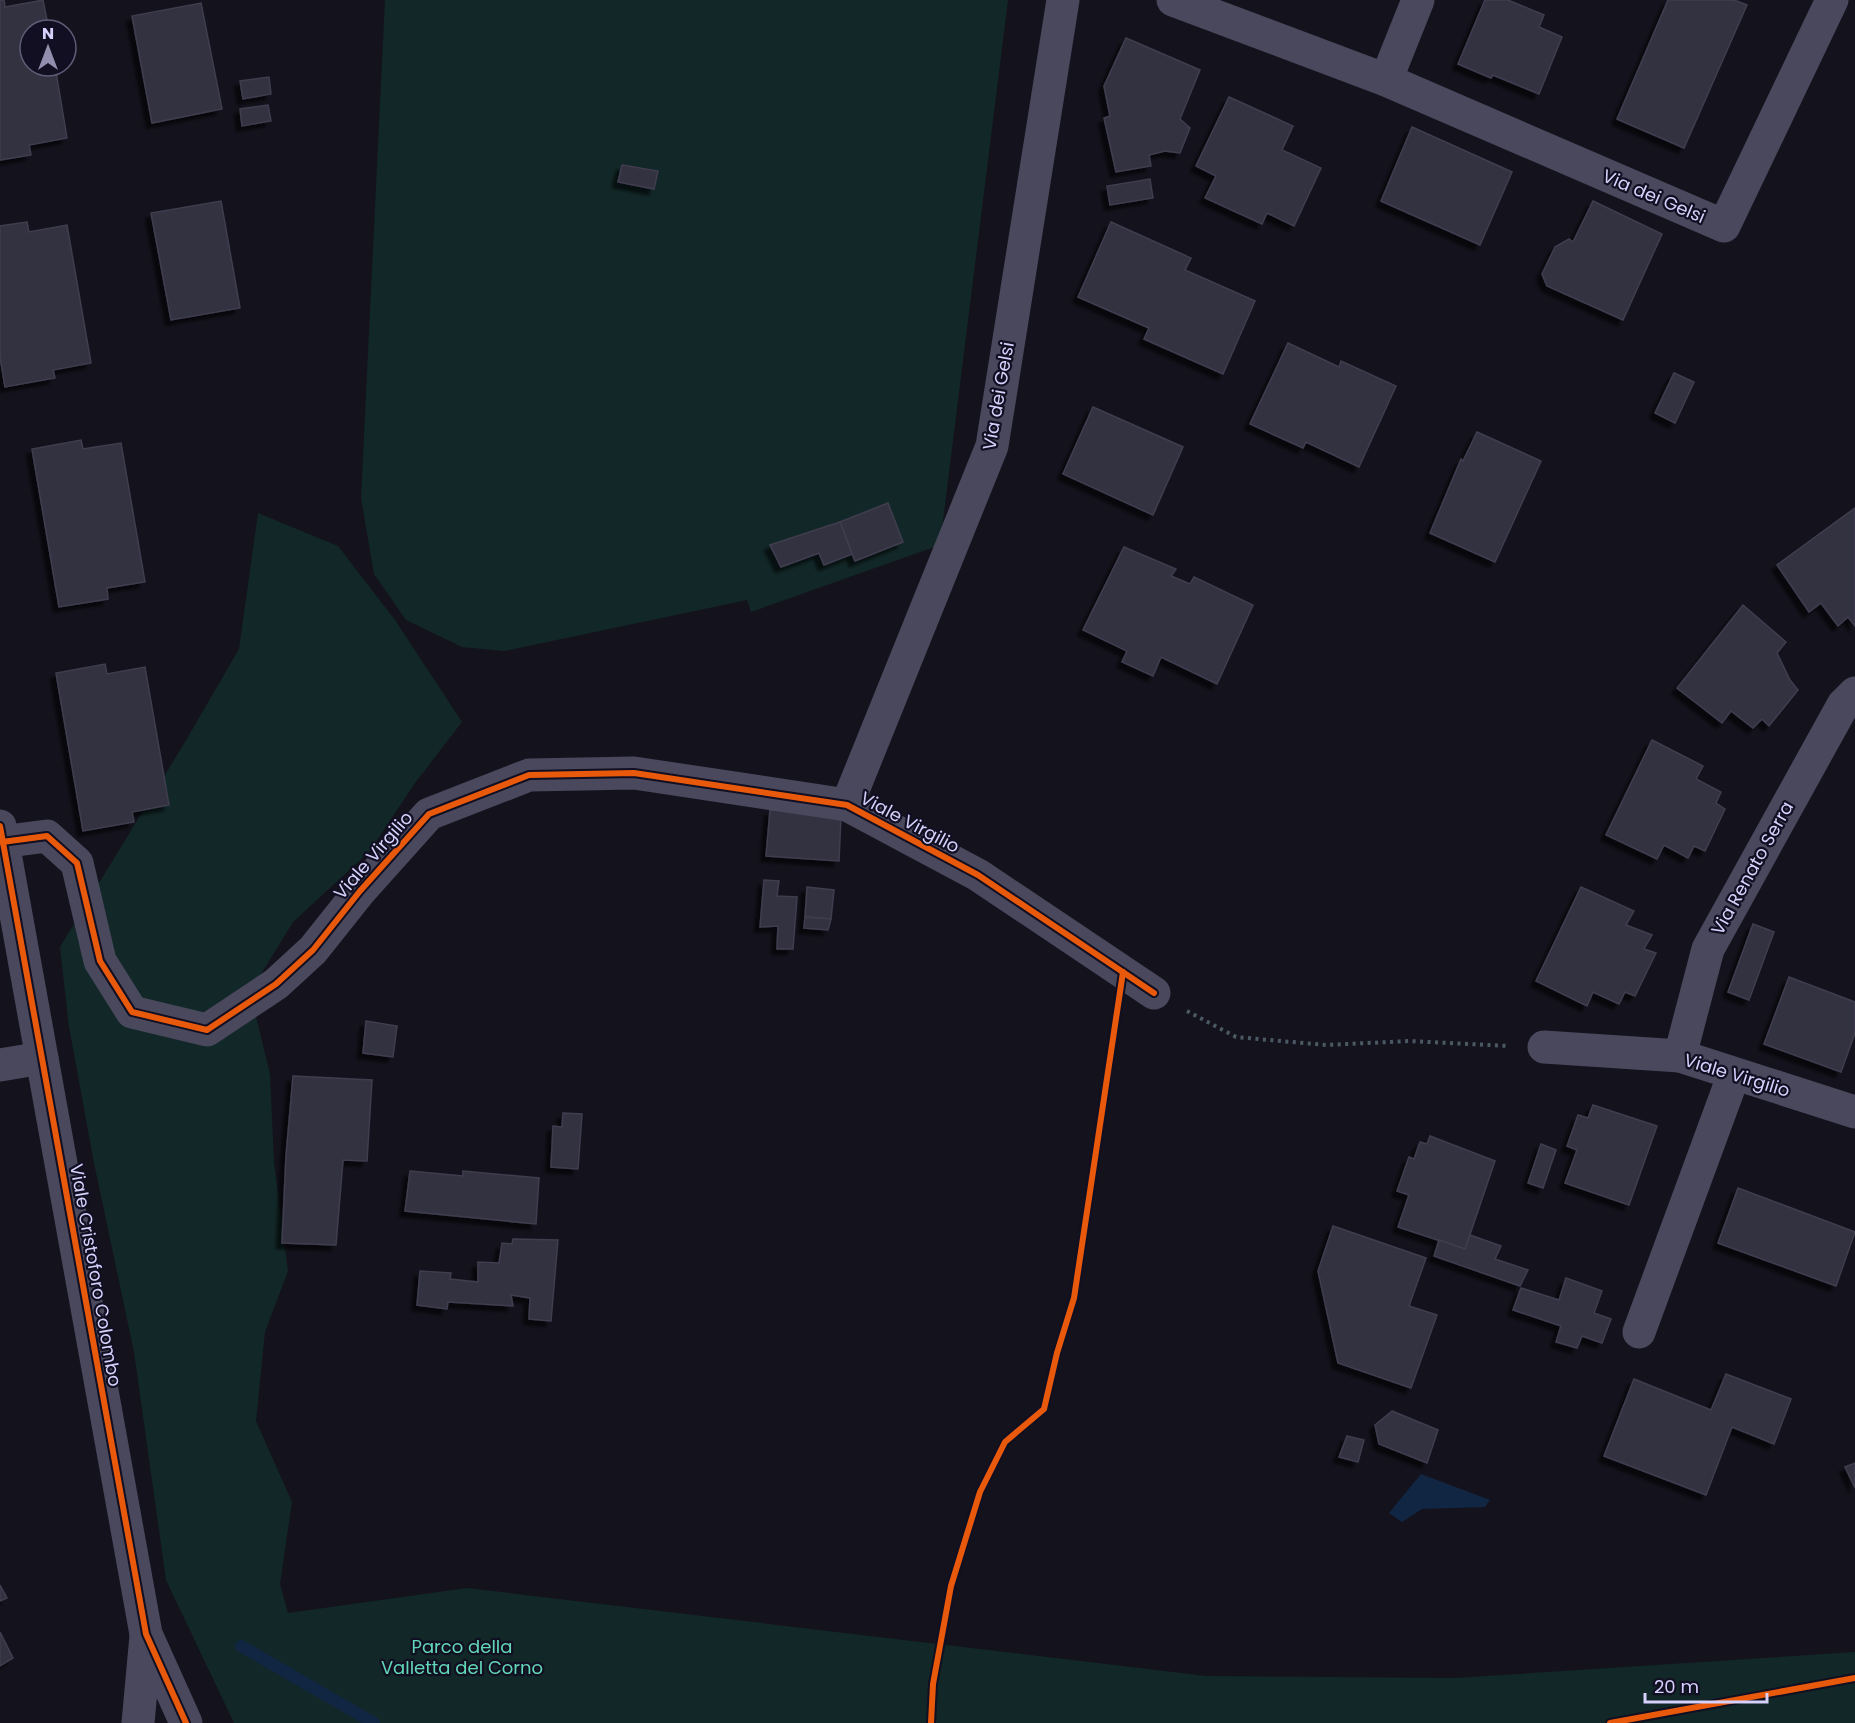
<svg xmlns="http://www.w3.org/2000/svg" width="1855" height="1723" viewBox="0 0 1855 1723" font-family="Poppins,sans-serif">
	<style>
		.green { fill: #122727 }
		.water { fill: #112643 }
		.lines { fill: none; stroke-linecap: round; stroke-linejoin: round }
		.stream { stroke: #112643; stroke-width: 12 }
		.building { fill: #32313f; stroke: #403d50; stroke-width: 1.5; filter: url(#shadow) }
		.path { stroke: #4b5965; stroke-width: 4; stroke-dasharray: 3 4.5; stroke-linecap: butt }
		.minor { stroke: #49485d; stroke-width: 33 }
		.cycleway-casing { stroke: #110f21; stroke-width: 10 }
		.cycleway { stroke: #e8590c; stroke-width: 6 }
		.labels { text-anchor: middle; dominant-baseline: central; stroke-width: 4.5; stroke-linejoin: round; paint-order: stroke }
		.street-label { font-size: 18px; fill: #d5d1fc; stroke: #110f21 }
		.park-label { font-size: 18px; fill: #62d7b8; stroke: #110f21 }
	</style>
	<defs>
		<filter id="shadow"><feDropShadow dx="-5.5" dy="5.5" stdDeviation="1.5" flood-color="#0009"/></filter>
	</defs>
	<rect width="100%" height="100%" fill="#14131d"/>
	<g class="green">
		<polygon points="385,0 1008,0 940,545 751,612 747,600 504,651 462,647 406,620 374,574 361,498"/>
		<polygon points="258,513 338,546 395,620 462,722 415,783 369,852 293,922 250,992 270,1074 274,1162 288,1271 265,1332 256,1421 292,1502 280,1584 288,1613 467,1588 1206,1676 1455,1678 1855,1652 1855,1723 234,1723 166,1580 134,1352 94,1163 69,1027 60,947 185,742 239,649"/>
	</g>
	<polygon class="water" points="1421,1474 1490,1500 1485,1507 1422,1509 1402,1522 1389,1513"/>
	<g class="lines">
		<polyline class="stream" points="241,1646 374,1723"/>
	</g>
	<g class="building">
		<polygon points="0,0 4,0 5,7 43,0 49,30 30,30 30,66 55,66 67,138 29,145 31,155 0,160"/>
		<polygon points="1485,0 1508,0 1544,15 1539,27 1562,37 1539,94 1493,75 1491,78 1458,64"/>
		<polygon points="1668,0 1734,0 1747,5 1684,148 1617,119"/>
		<polygon points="201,3 222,109 152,123 132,16"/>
		<polygon points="1126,38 1200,70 1180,119 1190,128 1180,153 1165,151 1149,155 1151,166 1116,172 1104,118 1110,116 1104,86"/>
		<polygon points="269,77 271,94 243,99 240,81"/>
		<polygon points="1229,97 1293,126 1282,150 1321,168 1294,226 1267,213 1262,224 1205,198 1216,176 1196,166"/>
		<polygon points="268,105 271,121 242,126 240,109"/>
		<polygon points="1412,127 1512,172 1480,245 1381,201"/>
		<polygon points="622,165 658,171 654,189 618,182"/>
		<polygon points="1150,179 1153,198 1110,205 1107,186"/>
		<polygon points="221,201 240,308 171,320 151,213"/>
		<polygon points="1593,201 1662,234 1623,320 1547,286 1542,274 1555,247 1569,239 1573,242"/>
		<polygon points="27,222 29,232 67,225 91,363 53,370 55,378 5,387 0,357 0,226"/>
		<polygon points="1111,222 1191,258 1185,270 1255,301 1223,374 1144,339 1149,328 1078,297"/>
		<polygon points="1288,343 1339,367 1341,361 1396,386 1359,467 1306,442 1303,448 1250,424"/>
		<polygon points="1674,373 1694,382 1675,423 1655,413"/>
		<polygon points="1093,407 1183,447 1153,515 1063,474"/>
		<polygon points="1477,432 1541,461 1495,562 1430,533 1461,459 1463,461"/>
		<polygon points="81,440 83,449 121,443 145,582 107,588 108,599 59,607 32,449"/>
		<polygon points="888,503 903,542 855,561 840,522"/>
		<polygon points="1855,508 1855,626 1848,617 1838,626 1821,603 1809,612 1777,565"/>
		<polygon points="840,522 852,554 824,565 819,553 781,567 770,545"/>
		<polygon points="1124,547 1176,569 1171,576 1190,584 1194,577 1253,605 1217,684 1161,657 1153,676 1122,662 1127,651 1083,630"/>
		<polygon points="1743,605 1786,642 1777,653 1790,680 1798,690 1769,726 1762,719 1753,728 1731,711 1722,723 1677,688"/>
		<polygon points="105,664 107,674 145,667 169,805 132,812 134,822 83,831 56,673"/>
		<polygon points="1652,740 1703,766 1696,779 1721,792 1716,803 1725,809 1705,851 1694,846 1688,858 1664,845 1657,859 1606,835"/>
		<polygon points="770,810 841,815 839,861 766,856"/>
		<polygon points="764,880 779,881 777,896 797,897 793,949 777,949 778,926 760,927"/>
		<polygon points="807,887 834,890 831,919 805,917"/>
		<polygon points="1581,887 1634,911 1626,925 1652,935 1644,949 1656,953 1635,996 1625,992 1619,1004 1593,992 1587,1006 1536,981"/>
		<polygon points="805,917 831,919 828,930 804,928"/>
		<polygon points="1753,924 1774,932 1749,1000 1728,992"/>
		<polygon points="1789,977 1855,1002 1855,1033 1841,1072 1764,1044"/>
		<polygon points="366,1021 397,1026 393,1057 363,1053"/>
		<polygon points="293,1076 372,1080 367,1161 343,1160 336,1245 282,1243 286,1156"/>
		<polygon points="1593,1105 1657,1126 1629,1205 1565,1183 1577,1150 1567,1146 1578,1115 1588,1118"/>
		<polygon points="563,1113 582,1114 578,1169 551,1167 553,1126 562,1127"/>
		<polygon points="1430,1136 1495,1161 1465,1249 1398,1227 1409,1195 1397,1191 1409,1157 1414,1159 1420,1142 1427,1144"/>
		<polygon points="1541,1144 1556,1150 1543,1188 1528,1183"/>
		<polygon points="410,1171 463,1176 463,1171 539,1178 536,1224 405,1211"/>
		<polygon points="1738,1188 1855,1232 1836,1286 1718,1243"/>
		<polygon points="1333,1226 1426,1258 1409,1306 1437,1315 1411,1388 1338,1363 1318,1271"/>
		<polygon points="1470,1235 1501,1246 1495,1259 1528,1270 1520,1286 1434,1256 1439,1240 1465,1249"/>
		<polygon points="513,1239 558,1240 551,1321 529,1319 530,1298 511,1295 513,1306 448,1302 447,1309 417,1305 420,1271 451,1273 450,1279 478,1282 478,1262 499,1263 502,1243 512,1244"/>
		<polygon points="1566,1278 1602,1291 1594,1313 1611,1319 1602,1343 1582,1336 1577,1348 1556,1342 1561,1326 1513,1310 1521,1288 1559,1300"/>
		<polygon points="1726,1374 1791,1399 1774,1444 1732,1427 1706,1495 1604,1456 1634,1379 1711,1410"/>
		<polygon points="1392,1411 1438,1430 1427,1463 1379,1444 1375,1425"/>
		<polygon points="1347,1436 1364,1440 1358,1462 1339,1457"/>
		<polygon points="1855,1463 1855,1488 1845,1467"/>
		<polygon points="0,1585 7,1598 0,1601"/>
		<polygon points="0,1632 13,1658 0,1666"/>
	</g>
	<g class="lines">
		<polyline class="path" points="1187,1011 1236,1037 1326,1045 1409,1041 1508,1046"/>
		<g class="minor">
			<polyline points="1173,0 1386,80 1724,226 1832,0"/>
			<polyline points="1386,80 1418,0"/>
			<polyline points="847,805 992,446 1063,0"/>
			<polyline points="0,826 146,1634 186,1723"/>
			<polyline points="2,842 47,836 77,863 100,961 132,1012 207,1030 276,984 313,950 360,891 429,814 529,775 634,773 847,805 978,875 1154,993"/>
			<polyline points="1544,1047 1680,1056 1855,1112"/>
			<polyline points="1680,1056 1708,949 1843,705 1855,693"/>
			<polyline points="0,1065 42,1058"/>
			<polyline points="1639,1332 1734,1074"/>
			<polyline points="138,1723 146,1636"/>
		</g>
		<g class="cycleway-casing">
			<g id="cycleway">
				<polyline points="0,826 146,1634 186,1723"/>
				<polyline points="2,842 47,836 77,863 100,961 132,1012 207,1030 276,984 313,950 360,891 429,814 529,775 634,773 847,805 978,875 1154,993"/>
				<polyline points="931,1723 933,1684 951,1586 980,1492 1005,1442 1044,1409 1057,1353 1074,1298 1123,972"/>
				<polyline points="1610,1723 1855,1678"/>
			</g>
		</g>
		<use href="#cycleway" class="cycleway"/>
	</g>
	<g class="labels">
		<g class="street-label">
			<text transform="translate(1654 196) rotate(23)">Via dei Gelsi</text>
			<text transform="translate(998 396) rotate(-80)">Via dei Gelsi</text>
			<text transform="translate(910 822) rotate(28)">Viale Virgilio</text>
			<text transform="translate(373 855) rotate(-49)">Viale Virgilio</text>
			<text transform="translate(1752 868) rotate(-61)">Via Renato Serra</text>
			<text transform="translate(1737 1075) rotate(17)">Viale Virgilio</text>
			<text transform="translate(96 1275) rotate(80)">Viale Cristoforo Colombo</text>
		</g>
		<g class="park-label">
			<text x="462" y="1646">Parco della<tspan x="462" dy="21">Valletta del Corno</tspan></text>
		</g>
	</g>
	<g transform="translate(48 48)"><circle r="28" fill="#110f21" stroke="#5f5d79" stroke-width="1.5"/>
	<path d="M0-4.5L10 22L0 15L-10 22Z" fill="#918eae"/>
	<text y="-9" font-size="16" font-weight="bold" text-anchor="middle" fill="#d5d1fc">N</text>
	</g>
	<path d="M1645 1693v9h122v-9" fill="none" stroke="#d5d1fc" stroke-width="3"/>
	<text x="1654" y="1693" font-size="18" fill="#d5d1fc" stroke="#110f21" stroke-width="4.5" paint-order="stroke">20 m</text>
</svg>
